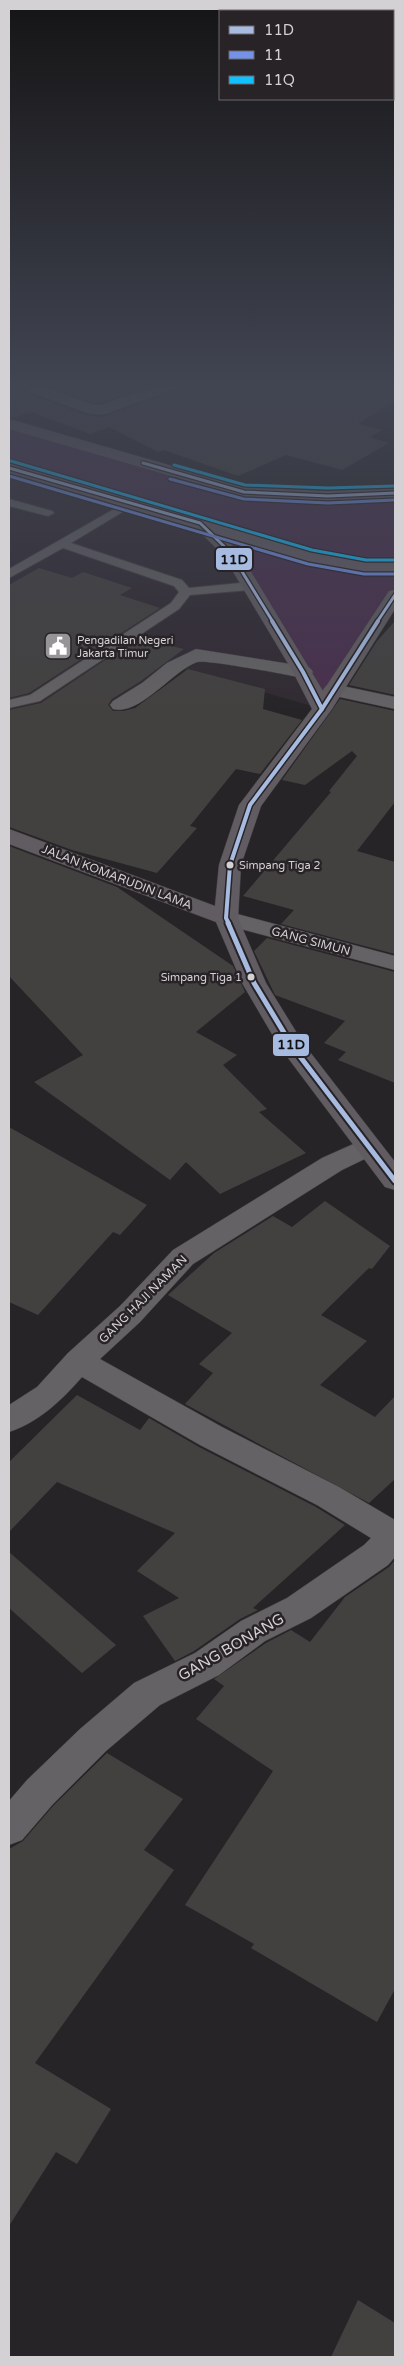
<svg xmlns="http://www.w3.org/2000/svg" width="404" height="2366" viewBox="0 0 404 2366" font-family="'Varela Round',sans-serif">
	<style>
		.built { fill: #312a32 }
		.green { fill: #49304d }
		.building { fill: #434140 }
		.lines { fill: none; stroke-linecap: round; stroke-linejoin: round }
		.lane-casing { stroke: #424042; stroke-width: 2 }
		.street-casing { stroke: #424042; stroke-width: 1 }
		.secondary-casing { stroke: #424042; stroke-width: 1 }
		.primary-casing { stroke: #424042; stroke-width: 1 }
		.lane { fill: #646264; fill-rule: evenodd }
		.street { fill: #646264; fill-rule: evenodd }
		.secondary { fill: #615c61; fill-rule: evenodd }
		.primary { fill: #666067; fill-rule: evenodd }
		.bus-1-far2-casing { stroke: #272327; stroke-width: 5.5 }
		.bus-1-far1-casing { stroke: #272327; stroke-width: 7 }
		.bus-1-casing { stroke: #272327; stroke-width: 9 }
		.bus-2-casing { stroke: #272327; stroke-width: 5.5 }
		.bus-3-casing { stroke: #272327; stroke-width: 5.5 }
		.bus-1-far2 { stroke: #a7bbe0; stroke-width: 3 }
		.bus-1-far1 { stroke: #a7bbe0; stroke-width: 4 }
		.bus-1 { stroke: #a7bbe0; stroke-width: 5 }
		.bus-2 { stroke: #7392e8; stroke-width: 3 }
		.bus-3 { stroke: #11c0ff; stroke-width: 3 }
		.bus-dot { fill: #d4d1d4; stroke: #272327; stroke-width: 2 }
		.labels { text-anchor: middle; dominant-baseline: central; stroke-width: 5; stroke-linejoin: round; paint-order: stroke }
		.far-poi-label { font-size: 11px; fill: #d4d1d4; stroke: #272327; text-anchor: start }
		.bus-label { font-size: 11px; fill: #d4d1d4; stroke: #272327; text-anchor: start }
		.street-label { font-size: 12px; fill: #d4d1d4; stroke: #272327 }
		.near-street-label { font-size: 15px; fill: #d4d1d4; stroke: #272327 }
		.line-badge { stroke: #272327; stroke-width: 2 }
		.pale-badge-label { font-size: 14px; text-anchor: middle; font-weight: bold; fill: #111 }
	</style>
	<rect width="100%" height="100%" fill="#262426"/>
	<polygon class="built" points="9,468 200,523 230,552 322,709 183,669 9,788"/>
	<polygon class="green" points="9,424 244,492 395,493 395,597 322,709 230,552 200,523 9,468"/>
	<g class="building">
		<polygon points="9,381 28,381 20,387 24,392 86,415 103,417 188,386 191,381 370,381 395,388 395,401 358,424 382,430 370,437 389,443 342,470 286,455 238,476 164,450 158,452 109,427 90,434 32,412 13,418 9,417"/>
		<polygon points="33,381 163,381 101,403 94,403"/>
		<polygon points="39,568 72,578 83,572 132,588 120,595 160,608 29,693 9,698 9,585"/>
		<polygon points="395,621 395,695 349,685 377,641"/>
		<polygon points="138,638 184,649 141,681 112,699 108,705 113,711 123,711 135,708 188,669 265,689 263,709 302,720 260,774 236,769 190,826 197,828 157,873 72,850 9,827 9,710 41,703"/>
		<polygon points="340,699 395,711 395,802 357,851 395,862 395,954 281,924 294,910 243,896 331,792 329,791 357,756 352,751 305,785 282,780"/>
		<polygon points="9,846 117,887 233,966 245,992 196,1032 237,1055 223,1065 267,1109 259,1112 306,1153 220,1194 186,1162 170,1180 34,1082 83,1055 9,976"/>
		<polygon points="267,938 395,972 395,1083 338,1060 346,1052 324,1043 345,1021 275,995 254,951"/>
		<polygon points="9,1127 147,1205 120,1235 113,1232 38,1315 9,1302"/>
		<polygon points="325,1201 390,1246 372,1269 369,1268 321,1315 367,1341 320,1385 375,1417 395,1396 395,1479 369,1503 185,1404 213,1373 199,1364 232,1333 168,1295 214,1253 273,1216 292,1227"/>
		<polygon points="77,1395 140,1430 149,1418 199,1447 316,1507 345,1525 253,1608 258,1610 240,1619 194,1651 175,1661 143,1616 179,1598 137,1571 175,1533 57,1482 9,1532 9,1462"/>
		<polygon points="9,1552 116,1645 82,1673 9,1608"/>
		<polygon points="395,1560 395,1989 377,2022 251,1948 254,1944 185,1905 273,1771 196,1719 224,1686 214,1679 266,1643 291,1630 310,1642 345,1597 389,1567"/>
		<polygon points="107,1753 183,1799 144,1850 174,1870 35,2063 111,2109 77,2164 56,2152 9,2226 9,1849 23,1841 54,1805"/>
		<polygon points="358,2300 395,2323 395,2357 331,2357"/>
	</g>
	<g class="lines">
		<g class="lane-casing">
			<g id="lane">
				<polygon points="20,468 24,469 24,473 9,480 9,473"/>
				<polygon points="9,499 52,511 54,513 48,516 9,506"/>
				<polygon points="130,500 134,501 136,503 134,505 71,543 182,580 189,588 250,582 256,586 250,590 190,595 179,609 40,701 9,708 9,700 30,695 171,603 179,592 174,586 63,548 9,578 9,569"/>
			</g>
		</g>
		<g class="street-casing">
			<g id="street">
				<polygon points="168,381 189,381 187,384 103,415 87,413 25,390 22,387 30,382 94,405 101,405"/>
				<path d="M196,649L303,666L310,668L313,672L310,676L303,678C288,675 206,659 197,662C172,671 140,716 113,709L110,705L113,701L142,683L167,663Z"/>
				<polygon points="333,684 395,697 395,709 326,694 323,690 326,686"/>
				<polygon points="226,911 395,956 395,970 218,923 214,918 218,913"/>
				<path d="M367,1138L377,1141L380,1147L377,1153L342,1170L193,1264L140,1322L100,1359L222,1427L339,1487L395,1520V1557L388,1565L311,1618L265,1641L219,1675L160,1705L106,1751L53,1804L22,1840L9,1845V1801L27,1780L80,1729L134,1683L195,1653L241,1621L287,1598L364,1545L371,1538L317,1505L200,1445L82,1377C62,1400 39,1422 9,1432V1405L37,1387L68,1353L120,1306L173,1250L322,1158Z"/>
			</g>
		</g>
		<g class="secondary-casing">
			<polygon id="secondary" points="200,518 206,519 239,552 323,691 389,591 395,590 395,609 332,709 261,806 241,865 238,918 266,983 303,1043 395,1162 395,1190 385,1187 279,1046 242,983 216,922 9,844 9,829 215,906 219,865 239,805 312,709 293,672 223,555 191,523 194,519"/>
		</g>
		<g class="primary-casing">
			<g id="primary">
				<polygon points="9,419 245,487 328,491 395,488 395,498 328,501 244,497 9,429"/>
				<polygon points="9,463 313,552 365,562 395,562 395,572 365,572 304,561 9,473"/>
			</g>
		</g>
		<use href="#lane" class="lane"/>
		<use href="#street" class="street"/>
		<use href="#secondary" class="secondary"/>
		<use href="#primary" class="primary"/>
		<g class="bus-1-far2-casing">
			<g id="bus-1-far2">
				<polyline points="143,463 244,492 328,496 395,493"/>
				<polyline points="9,468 200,523 230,552 273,622"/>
				<polyline points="377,622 395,595"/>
			</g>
		</g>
		<g class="bus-1-far1-casing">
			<g id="bus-1-far1">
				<polyline points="272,621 303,672 322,709"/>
				<polyline points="229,924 226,918 230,865 250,805 322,709 378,621"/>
			</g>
		</g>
		<g class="bus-1-casing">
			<polyline id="bus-1" points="228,923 254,983 292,1046 395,1181"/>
		</g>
		<g class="bus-2-casing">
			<g id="bus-2">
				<polyline points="9,476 308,564 364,574 395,574"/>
				<polyline points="170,479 244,499 328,503 395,500"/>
			</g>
		</g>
		<g class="bus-3-casing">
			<g id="bus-3">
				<polyline points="11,461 312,550 366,560 395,560"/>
				<polyline points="174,465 245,485 328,488 395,486"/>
			</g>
		</g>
		<use href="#bus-1-far2" class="bus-1-far2"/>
		<use href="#bus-1-far1" class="bus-1-far1"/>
		<use href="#bus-1" class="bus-1"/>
		<use href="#bus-2" class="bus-2"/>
		<use href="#bus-3" class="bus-3"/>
	</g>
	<linearGradient id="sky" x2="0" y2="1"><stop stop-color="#151415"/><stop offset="0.54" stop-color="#414552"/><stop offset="1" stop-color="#414552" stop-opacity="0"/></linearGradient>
	<rect width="404" height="712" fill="url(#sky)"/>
	<defs>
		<g id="civic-square" transform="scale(1.4375)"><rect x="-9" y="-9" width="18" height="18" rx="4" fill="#979497" stroke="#272327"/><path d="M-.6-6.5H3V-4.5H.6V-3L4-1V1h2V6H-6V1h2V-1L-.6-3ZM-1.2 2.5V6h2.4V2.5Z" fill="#fff"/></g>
	</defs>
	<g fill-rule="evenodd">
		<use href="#civic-square" x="58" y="646"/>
	</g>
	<g class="bus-dot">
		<circle cx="230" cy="865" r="4.5"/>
		<circle cx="251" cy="977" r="4.5"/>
	</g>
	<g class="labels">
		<g class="far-poi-label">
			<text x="77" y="640">Pengadilan Negeri<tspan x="77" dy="13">Jakarta Timur</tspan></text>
		</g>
		<g class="bus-label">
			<text x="239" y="865">Simpang Tiga 2</text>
			<text x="242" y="977" text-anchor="end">Simpang Tiga 1</text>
		</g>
		<g class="street-label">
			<text transform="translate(117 877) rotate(21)">JALAN KOMARUDIN LAMA</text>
			<text transform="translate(311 941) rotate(15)">GANG SIMUN</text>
			<text transform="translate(143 1299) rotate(-45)">GANG HAJI NAMAN</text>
		</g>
		<g class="near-street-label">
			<text transform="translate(231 1647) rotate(-30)">GANG BONANG</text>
		</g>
	</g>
	<g class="line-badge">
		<rect x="215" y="547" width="38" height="24" rx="5" fill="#a7bbe0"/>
		<rect x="272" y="1033" width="38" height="24" rx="5" fill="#a7bbe0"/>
	</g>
	<g class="pale-badge-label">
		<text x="234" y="564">11D</text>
		<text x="291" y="1049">11D</text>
	</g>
	<rect width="404" height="2366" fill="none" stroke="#d4d1d4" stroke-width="20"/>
	<rect x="219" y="10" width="175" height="90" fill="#272327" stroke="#6c696c"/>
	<rect x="229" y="26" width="25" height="8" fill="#a7bbe0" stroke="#6c696c"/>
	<text x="264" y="35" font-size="15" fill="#d4d1d4">11D</text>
	<rect x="229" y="51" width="25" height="8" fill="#7392e8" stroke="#6c696c"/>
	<text x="264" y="60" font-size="15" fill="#d4d1d4">11</text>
	<rect x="229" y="76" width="25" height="8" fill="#11c0ff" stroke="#6c696c"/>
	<text x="264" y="85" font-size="15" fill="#d4d1d4">11Q</text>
</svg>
